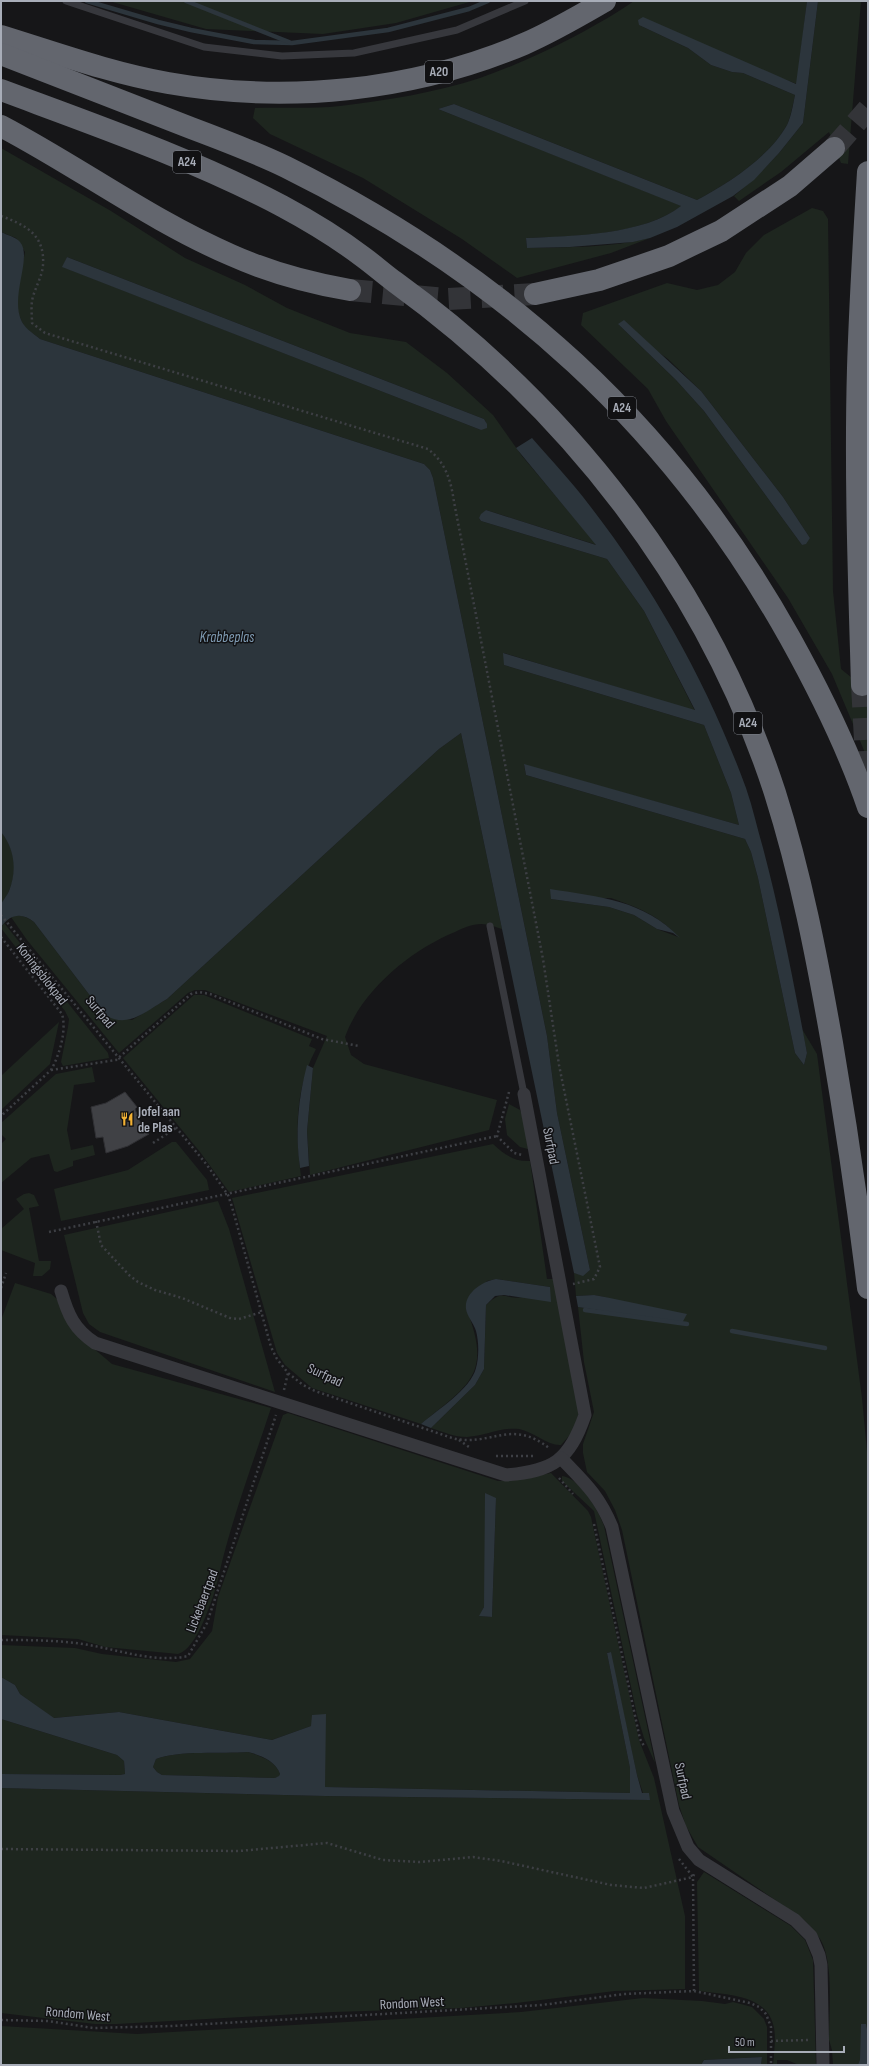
<svg xmlns="http://www.w3.org/2000/svg" width="869" height="2066" viewBox="0 0 869 2066" font-family="'Sofia Sans Condensed',sans-serif">
	<style>
		.green { fill: #1e261f; fill-rule: evenodd }
		.water { fill: #2c353c; fill-rule: evenodd }
		.lines { fill: none; stroke-linecap: round; stroke-linejoin: round }
		.stream { stroke: #2c353c; stroke-width: 4.5 }
		.building { fill: #404145; stroke: #303034 }
		.motorway-tunnel { stroke: #333438; stroke-width: 22; stroke-dasharray: 22 11; stroke-linecap: butt }
		.path { stroke: #3d3f44; stroke-width: 2.5; stroke-dasharray: 2 3; stroke-linecap: butt }
		.service { stroke: #37383d; stroke-width: 7 }
		.minor { stroke: #37383d; stroke-width: 13 }
		.motorway { stroke: #63666e; stroke-width: 22 }
		.labels { text-anchor: middle; dominant-baseline: central; stroke-width: 3; stroke-linejoin: round; paint-order: stroke }
		.shield { fill: #111113; stroke: #7b7e86; stroke-width: 1 }
		.shield-label { font-size: 13px; font-weight: bold; fill: #a8adb8 }
		.street-label { font-size: 14px; fill: #a8adb8; stroke: #111113 }
		.poi-label { font-size: 14px; font-weight: bold; fill: #a8adb8; stroke: #111113; text-anchor: start }
		.water-label { font-size: 15px; font-style: italic; fill: #7f9bb3; stroke: #111113 }
	</style>
	<rect width="100%" height="100%" fill="#161618"/>
	<g class="green">
		<polygon points="109,1 473,1 396,23 323,34 206,29"/>
		<path d="M634,1H807L797,84L639,25L688,48L711,65L732,72L743,73L795,95C793,104 791,116 787,125C769,157 729,183 697,200L454,104L438,109L682,206C639,236 576,236 526,238L527,248C568,247 610,248 650,238L611,253L517,278L462,239L363,178L270,134L253,118L255,108C283,107 312,109 340,106C387,100 435,93 480,78C529,61 592,30 634,1Z"/>
		<polygon points="818,1 861,1 848,164 841,163 829,132 781,172 739,201 734,196 754,179 779,153 803,123"/>
		<path d="M1,148L111,211L185,258L245,285L287,308L350,333L406,342L447,373L493,415L522,456L597,545L486,510L479,518L481,521L607,559L644,611L695,711L504,653V665L704,725L731,793L739,825L524,765L526,775L745,839L751,852L758,878L795,1053L804,1065L807,1053L802,1029L817,1054L862,1398L868,1462V2034L866,2030L860,2063L858,2065H833L832,2050L829,2040C829,2012 833,1973 824,1947C820,1936 811,1927 803,1919L698,1847L686,1826L679,1805L622,1530L615,1510L605,1491L587,1472L583,1453V1444L594,1412L584,1362L578,1307L682,1323L605,1297L594,1295L576,1296L574,1273L583,1275L590,1270L557,1113L547,1036L433,478L430,470L424,464L40,339C34,334 25,329 22,322C11,301 21,274 25,252L16,238L1,232ZM67,257L484,419L486,422L481,430L63,267ZM611,898C637,907 660,916 678,937L657,929L634,915L609,907L551,899Z"/>
		<path d="M812,208L823,211L828,219L833,591L841,669L868,691V760L832,674L788,598L666,421L648,389L581,325L583,313L667,283L697,290L718,285L735,272L746,253L764,235ZM618,324L668,359L701,391L783,497L810,538L802,545L704,411L676,380Z"/>
		<path d="M461,733L502,929C496,927 488,924 481,924C472,924 463,928 455,932C411,950 362,990 345,1037L351,1055L364,1064L497,1100L489,1130L310,1175L307,1131L313,1068L327,1036L205,990H195L188,993L119,1053L27,940L11,917C20,914 26,916 34,922L104,1014L132,1020L167,999L439,749Z"/>
		<path d="M1,832C19,853 18,883 1,904Z"/>
		<polygon points="4,923 108,1053 109,1058 63,1066 61,1062 68,1027 69,1019 65,1011 1,928"/>
		<path d="M194,995H204L312,1039L309,1046L316,1049C295,1088 295,1133 301,1176L229,1192L200,1152L123,1058Z"/>
		<polygon points="59,1022 50,1064 1,1110 1,1076"/>
		<polygon points="92,1067 95,1082 74,1085 67,1130 71,1150 93,1145 95,1155 73,1161 73,1166 57,1172 54,1171 49,1154 31,1158 1,1183 1,1144 6,1139 1,1134 1,1123 56,1074"/>
		<polygon points="509,1104 520,1110 524,1120 528,1149 520,1147 507,1135 505,1119"/>
		<polygon points="172,1142 176,1142 207,1180 209,1190 61,1221 54,1189 128,1170"/>
		<path d="M493,1144C504,1154 514,1162 530,1161L547,1279H556L580,1402L576,1428L561,1445C548,1446 534,1432 519,1429C501,1427 485,1436 467,1437C454,1437 443,1432 431,1428L475,1385L484,1369L486,1305C505,1287 504,1301 523,1297C532,1296 541,1290 550,1287L496,1279L487,1281L466,1308C493,1375 469,1384 421,1424L312,1388L285,1365L277,1353L232,1198Z"/>
		<polygon points="29,1193 34,1195 39,1206 29,1208 39,1261 51,1261 50,1269 42,1276 33,1276 35,1263 1,1250 1,1229 24,1209 16,1199 24,1194"/>
		<polygon points="218,1201 229,1229 275,1392 100,1332 89,1324 83,1313 64,1235"/>
		<path d="M15,1283L51,1294L57,1299L72,1330L112,1364L271,1408C255,1457 237,1505 224,1554C219,1573 216,1592 208,1610C203,1624 192,1650 178,1654L105,1647L78,1639L1,1635V1320Z"/>
		<path d="M288,1413L498,1481H511L551,1473L588,1511L591,1517L639,1740L654,1778L685,1916V1989L615,1991L516,2003L461,2008L334,2012L117,2024H95L1,2013V1788L325,1796L650,1800L643,1793L637,1775L610,1652L607,1653L630,1768V1793L324,1787L311,1726L272,1740L119,1712L53,1718L20,1694L15,1685L1,1677V1645L75,1648L102,1654L176,1662L190,1659L212,1631L218,1597L283,1415ZM496,1498L492,1617L480,1616L484,1607Z"/>
		<path d="M562,1476C580,1478 599,1511 604,1526L655,1763L644,1738L637,1715L594,1511L562,1481Z"/>
		<polygon points="1,1719 117,1755 124,1761 125,1774 120,1775 1,1774"/>
		<path d="M248,1752C260,1756 276,1761 280,1774L279,1777L275,1778L162,1775L157,1772L153,1767L156,1759C179,1750 222,1754 248,1752Z"/>
		<path d="M704,1872L791,1926L805,1940L813,1960L816,2065H799L787,2060H777V2065H773C774,2053 776,2039 774,2028C768,1994 727,1995 699,1991L697,1882Z"/>
		<polygon points="643,1998 702,2001 725,2004 733,2002 752,2007 764,2019 767,2027 767,2065 761,2065 762,2057 704,2060 701,2065 1,2065 1,2026 137,2034 521,2012"/>
	</g>
	<g class="water">
		<path d="M807,1H818L803,123L779,153L754,180L733,196L677,227L650,238L633,242L570,247L527,248L526,238C571,236 645,235 681,206L438,109L454,104L697,200C729,183 769,157 787,125C791,117 793,105 795,95L743,73L732,72L711,65L688,48L639,25L638,20L643,17L796,84Z"/>
		<path d="M1,232C7,235 16,237 20,242C33,257 9,297 22,322C26,329 34,334 40,339L424,464L430,470L433,478L547,1036L557,1113L590,1270L583,1276L574,1273L461,733L439,749L167,999C146,1011 127,1030 104,1014L34,922C22,912 10,914 1,927C1,920 0,911 1,905C2,901 7,896 9,891C17,871 15,849 1,832Z"/>
		<polygon points="67,257 484,419 487,424 487,428 481,430 62,267"/>
		<polygon points="624,320 701,391 783,497 810,538 806,544 802,545 704,411 676,380 618,324"/>
		<path d="M532,438C551,460 572,482 590,506C656,591 709,687 746,788C753,808 757,828 763,848C781,916 794,984 807,1053L804,1065L795,1053L758,878L751,852L745,839L526,775L524,764L739,825L731,793L704,725L504,665L503,653L695,710L644,611L607,559L481,521L479,518L481,514L486,510L596,545L516,448Z"/>
		<path d="M550,889C600,897 644,900 680,938L673,933L657,929L634,915L609,907L551,899Z"/>
		<path d="M307,1065L313,1068L307,1131L309,1166L300,1168C295,1133 298,1099 307,1065Z"/>
		<path d="M496,1279L550,1287L551,1302L504,1295L495,1296L486,1305L484,1369L475,1385L431,1428L421,1424C437,1410 471,1389 476,1368C479,1357 479,1342 476,1331C474,1324 467,1316 466,1309C464,1293 483,1281 496,1279Z"/>
		<polygon points="594,1295 605,1297 687,1314 682,1323 578,1307 576,1296"/>
		<polygon points="485,1493 496,1498 492,1617 479,1616 484,1607"/>
		<path d="M611,1652L637,1775L642,1793H649L650,1800L325,1796L1,1788V1774L120,1775L125,1774L124,1761L117,1755L1,1719V1677L15,1685L20,1694L54,1718L119,1712L272,1740L311,1726L312,1715L326,1714L325,1787L630,1793V1768L607,1653ZM248,1752C260,1755 276,1761 280,1774L279,1776L275,1778L162,1775L157,1772L153,1767L156,1759C178,1750 223,1754 248,1752Z"/>
		<polygon points="861,2024 866,2024 868,2034 867,2065 858,2065 860,2060"/>
		<polygon points="762,2057 761,2065 701,2065 704,2060"/>
	</g>
	<g class="lines">
		<g class="stream">
			<polyline points="87,1 158,22 191,30 254,42 292,43 388,30 469,9 488,1"/>
			<polyline points="186,1 289,42"/>
			<polyline points="585,1310 687,1324"/>
			<polyline points="732,1331 825,1348"/>
		</g>
	</g>
	<polygon class="building" points="125,1092 137,1107 135,1109 139,1120 149,1134 128,1146 106,1153 103,1137 96,1138 91,1107 106,1103"/>
	<g class="lines">
		<g class="motorway-tunnel">
			<polyline points="834,148 868,109"/>
			<polyline points="350,290 447,299 535,294"/>
			<polyline points="862,685 868,795"/>
		</g>
		<g class="path">
			<path d="M1,216C26,225 45,235 43,265C42,278 34,289 32,301C31,308 32,316 32,323L45,333L428,449C446,463 451,481 454,502L543,959L559,1065L600,1267L594,1279L573,1284"/>
			<path d="M1,915L207,1165L228,1195L232,1207L271,1347L277,1359L288,1373L303,1385L315,1391L452,1438C490,1448 511,1417 550,1449"/>
			<path d="M1,937L62,1014C67,1031 59,1056 51,1070L1,1116"/>
			<polyline points="51,1070 116,1060 191,994 199,992 210,994 322,1039 359,1046"/>
			<polyline points="509,1092 497,1136 514,1153 522,1155"/>
			<polyline points="153,1143 176,1128"/>
			<polyline points="96,1221 101,1245 129,1275 138,1282 155,1290 182,1298 230,1318 239,1319 262,1312"/>
			<polyline points="49,1232 497,1136"/>
			<polyline points="1,1288 6,1273"/>
			<polyline points="284,1390 288,1373"/>
			<polyline points="459,1440 469,1447"/>
			<polyline points="496,1456 533,1456"/>
			<polyline points="559,1478 573,1494"/>
			<polyline points="594,1524 640,1739 644,1746"/>
			<path d="M1,1640C26,1640 51,1640 75,1643C113,1647 150,1664 188,1656L207,1623L276,1415"/>
			<polyline points="1,1849 239,1851 327,1843 383,1860 420,1862 473,1857 501,1861 611,1885 644,1888 693,1877"/>
			<polyline points="679,1859 693,1877"/>
			<polyline points="694,1991 693,1877 695,1872"/>
			<polyline points="1,2020 48,2021 93,2028 171,2026 542,2005 624,1994 694,1991 750,2003 759,2007 766,2014 771,2027 771,2065"/>
			<polyline points="771,2041 809,2040"/>
		</g>
		<g class="service">
			<polyline points="66,1 204,47 282,56 354,53 457,30 525,1"/>
			<polyline points="490,926 524,1094"/>
		</g>
		<g class="minor">
			<path d="M61,1291C68,1315 74,1329 95,1343L506,1475C553,1471 569,1461 585,1415L524,1094"/>
			<path d="M561,1458C584,1482 599,1495 612,1527L673,1811L688,1847L699,1860L795,1920L811,1936L819,1955L821,1965L823,2065"/>
		</g>
		<g class="motorway">
			<path d="M1,36C56,53 111,73 168,83C287,104 413,91 524,44C552,32 579,16 605,1"/>
			<path d="M1,54C64,79 128,103 191,128C223,140 255,152 286,167C504,275 671,425 790,638C820,692 848,748 868,807"/>
			<path d="M1,90C95,125 193,159 282,206C310,221 338,238 363,257C374,265 384,274 395,282C569,408 708,586 775,793C801,875 817,958 832,1043C846,1124 858,1206 868,1288"/>
			<path d="M1,126C79,167 150,220 231,255C269,272 309,283 350,290"/>
			<polyline points="535,294 599,280 669,256 700,241 721,231 790,186 834,148"/>
			<path d="M862,685C859,580 855,474 858,368C860,303 864,237 868,172"/>
		</g>
	</g>
	<defs>
		<g id="restaurant-bare" transform="scale(1.08)"><path d="M-5-6h1v4h1v-4h1v4h1v-4h1v5L-1.5 .5V6h-2V.5L-5-1ZM5-6V6H3V1.5H1.5Q1.5-4 5-6Z" fill="#f2b134" stroke="#111113" stroke-width="2.5" paint-order="stroke"/></g>
	</defs>
	<g fill-rule="evenodd">
		<use href="#restaurant-bare" x="127" y="1119"/>
	</g>
	<g class="labels">
		<g class="shield">
			<rect x="425" y="61" width="28" height="22" rx="3"/>
			<rect x="173" y="151" width="28" height="22" rx="3"/>
			<rect x="608" y="397" width="28" height="22" rx="3"/>
			<rect x="734" y="712" width="28" height="22" rx="3"/>
		</g>
		<g class="shield-label">
			<text x="439" y="72">A20</text>
			<text x="187" y="162">A24</text>
			<text x="622" y="408">A24</text>
			<text x="748" y="723">A24</text>
		</g>
		<g class="street-label">
			<text transform="translate(42 974) rotate(52)">Koningsblokpad</text>
			<text transform="translate(100 1012) rotate(50)">Surfpad</text>
			<text transform="translate(551 1146) rotate(79)">Surfpad</text>
			<text transform="translate(325 1375) rotate(25)">Surfpad</text>
			<text transform="translate(202 1601) rotate(-69)">Lickebaertpad</text>
			<text transform="translate(683 1781) rotate(78)">Surfpad</text>
			<text transform="translate(412 2003) rotate(-3)">Rondom West</text>
			<text transform="translate(78 2014) rotate(5)">Rondom West</text>
		</g>
		<g class="poi-label">
			<text x="138" y="1111">Jofel aan<tspan x="138" dy="16">de Plas</tspan></text>
		</g>
		<g class="water-label">
			<text x="227" y="637">Krabbeplas</text>
		</g>
	</g>
	<rect width="869" height="2066" fill="none" stroke="#a8adb8" stroke-width="4"/>
	<path d="M729 2046v6h115v-6" fill="none" stroke="#a8adb8" stroke-width="2"/>
	<text x="735" y="2046" font-size="12" fill="#a8adb8" stroke="#111113" stroke-width="3" paint-order="stroke">50 m</text>
</svg>
